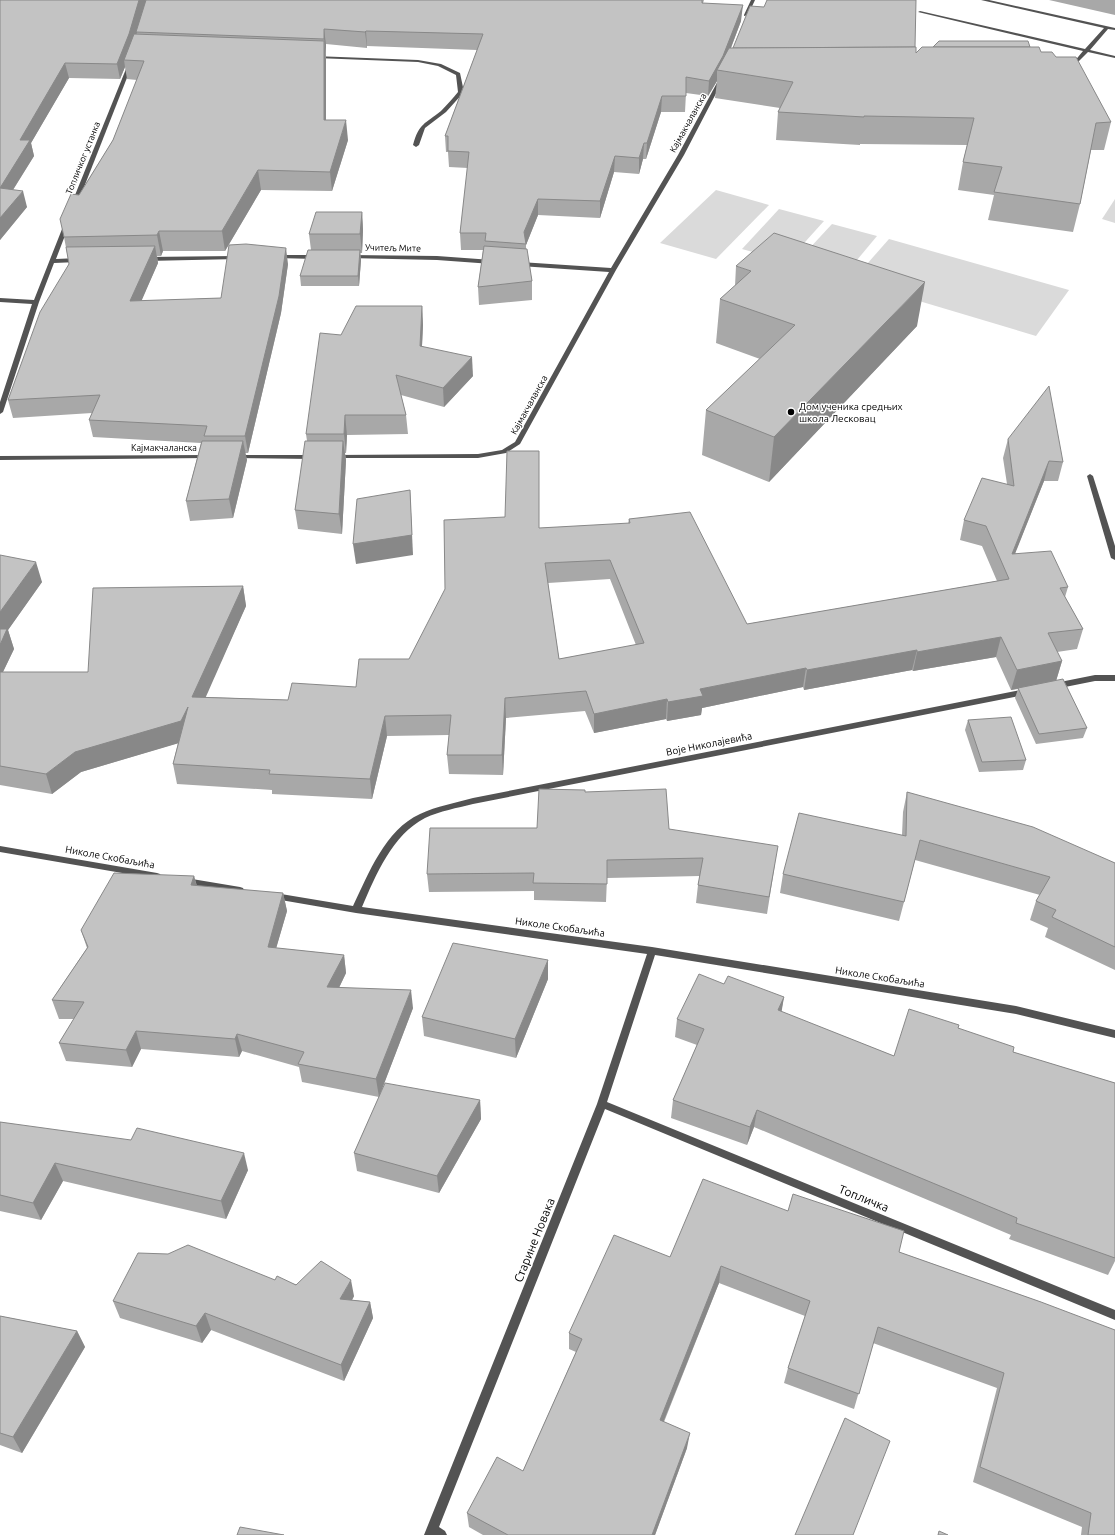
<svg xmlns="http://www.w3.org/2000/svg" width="1115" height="1535" viewBox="0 0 1115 1535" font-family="Ubuntu,sans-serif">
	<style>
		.green { fill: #dadada }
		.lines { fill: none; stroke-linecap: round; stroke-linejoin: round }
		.lane { fill: #535353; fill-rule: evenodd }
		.street { fill: #535353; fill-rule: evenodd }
		.wall { fill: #a8a8a8; fill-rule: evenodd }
		.shaded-wall { fill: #888 }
		.building { fill: #c3c3c3; stroke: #888; fill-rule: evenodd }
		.poi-dot { fill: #000; stroke: #fff; stroke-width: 1.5 }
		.labels { text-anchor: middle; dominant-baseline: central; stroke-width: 3; stroke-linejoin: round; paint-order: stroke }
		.far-street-label { font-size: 9px; fill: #000; stroke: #fff }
		.poi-label { font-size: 10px; fill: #000; stroke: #fff; text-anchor: start }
		.street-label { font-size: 10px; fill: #000; stroke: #fff }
		.near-street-label { font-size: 12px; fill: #000; stroke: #fff }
	</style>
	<rect width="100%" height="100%" fill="#fff"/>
	<g class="green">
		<polygon points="716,190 769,205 716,259 660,243"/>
		<polygon points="1115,199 1115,223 1102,219"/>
		<polygon points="779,209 824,221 787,262 742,249"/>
		<polygon points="832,224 877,236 842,278 795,264"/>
		<polygon points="889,239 1069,290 1036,336 852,281"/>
	</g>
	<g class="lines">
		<g class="lane">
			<polygon points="981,0 989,0 1115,28 1115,30 1108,29 1090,50 1115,56 1115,58 1088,52 1071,69 1069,68 1083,51 918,12 920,11 1085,49 1104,28"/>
			<path d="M314,56L418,60L441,64L460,73L464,92L446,112L425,128L419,145L416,147L413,145C419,123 425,124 441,111C447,105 453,98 458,92L456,75L438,66L418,62L316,58H314Z"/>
			<polygon points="1090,474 1093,476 1115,546 1115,560 1111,558 1087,476"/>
		</g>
		<g class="street">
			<polygon points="751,0 755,0 748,15 744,16 744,15"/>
			<polygon points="128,64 132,65 77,205 72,206 71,205"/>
			<polygon points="719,79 723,80 684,155 616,270 520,444 506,453 478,458 333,458 333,456 335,455 478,454 502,450 515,442 609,272 520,266 517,264 520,262 611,268 678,155"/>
			<polygon points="64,224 69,225 56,259 78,258 81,260 78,262 54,263 39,302 3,412 0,414 0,402 32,304 0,302 0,298 34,300"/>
			<polygon points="278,255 316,255 319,257 316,259 276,258 276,256"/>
			<polygon points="350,255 437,256 492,260 495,262 492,264 437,260 348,258 348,256"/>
			<polygon points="236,256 238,257 238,259 146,261 143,259 146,257"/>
			<polygon points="207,455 209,456 209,458 0,460 0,456"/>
			<polygon points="235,455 313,455 316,457 313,459 233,458 233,456"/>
			<polygon points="1095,675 1115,675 1115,681 1095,681 1055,689 1051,686 1055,683"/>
			<path d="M1026,689L1029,690L1030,692L1029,694L473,804C457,808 440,811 425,818C392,835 376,875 362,907L652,947L1016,1006L1115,1030V1038L1016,1014L655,955L607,1102L1115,1310V1320L605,1109L439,1527L445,1531L447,1535H424L597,1104L647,954L356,913L275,899L272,898L271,896L272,894L275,893L353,906C369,873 385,830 420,814C437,806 455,803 473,798Z"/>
			<polygon points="0,846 157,873 160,874 161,876 160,878 157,879 0,852"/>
			<polygon points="186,878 240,887 243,888 244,890 243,892 240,893 186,884 183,883 182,881 183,879"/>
		</g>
	</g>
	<g class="wall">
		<polygon points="0,0 704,0 703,3 741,21 731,48 915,47 916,53 1030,47 1041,52 1111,122 1104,150 1091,150 1080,204 1073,232 988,220 994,195 958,190 963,162 967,145 860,144 860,145 776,140 778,112 780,108 715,98 717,81 708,96 686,93 685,112 661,112 646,159 643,159 639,174 614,172 600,218 538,215 526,245 526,249 532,281 532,300 479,305 478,287 483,250 461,250 460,233 468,168 449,167 448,152 446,152 445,136 477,50 367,46 367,48 326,44 326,120 348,140 332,191 261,190 225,251 163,251 161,256 157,256 158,263 141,301 221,298 288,264 281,313 248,453 245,453 247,460 233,518 190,521 186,501 201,443 93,437 89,420 92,413 13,418 8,400 69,264 64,237 79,195 113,140 137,80 127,79 125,67 120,79 69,78 31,143 34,156 13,190 27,207 0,240"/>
		<polygon points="1049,0 1115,0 1115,15"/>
		<polygon points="362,212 363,230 362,253 360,253 361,260 359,286 301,286 300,276 311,250 309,234"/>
		<polygon points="736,266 917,326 769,482 702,455 706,410 760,359 716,343 720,299 735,286"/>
		<polygon points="422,306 423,325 422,346 473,376 444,407 401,395 406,415 408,434 347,435 346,453 345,453 346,460 342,534 298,529 295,510 307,441 306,434 341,335"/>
		<path d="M1008,439L1063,462L1058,481H1044L1015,553L1068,587L1065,597L1083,629L1077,649L1057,652L1062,661L1056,681L1087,728L1083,738L1036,744L1015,698L1018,689L1011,690L996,657L913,671L912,670L804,690L803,687L702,708L701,715L667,721L666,719L594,733L585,711L506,718L503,775L449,774L447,755L449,735L387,736L372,799L272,794V790L177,784L173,764L178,743L81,772L52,794L0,785V555L42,582L8,630L14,649L3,672H88L243,586L246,606L205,697L288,700L356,687L409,659L540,528L628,524L629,519L747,624L997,581L982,546L960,540L964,520L1007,484L1003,458ZM610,579L636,645L559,659L548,583Z"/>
		<polygon points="968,720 1026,760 1023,770 979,772 965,730"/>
		<polygon points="585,792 669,829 775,864 767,914 696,903 698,885 700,876 607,878 606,902 534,900 534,891 429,892 427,874 537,828"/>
		<polygon points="907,792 1115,863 1115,970 1045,937 1048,928 1030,920 1036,901 1040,895 915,860 899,921 780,893 783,874 902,835 903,812"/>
		<polygon points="194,876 197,886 283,893 287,911 276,948 344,955 346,973 339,988 413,1008 380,1094 480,1100 481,1119 439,1193 357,1171 354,1153 379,1097 302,1082 299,1067 242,1051 239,1057 141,1049 132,1067 66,1061 59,1043 74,1019 59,1019 52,1000 87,948 81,930"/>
		<polygon points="548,960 548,979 516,1058 424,1036 422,1017"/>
		<polygon points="724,984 784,997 781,1012 894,1056 958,1028 1013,1052 1115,1083 1115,1261 1108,1275 1009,1239 1011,1235 754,1127 747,1145 671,1118 673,1100 697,1045 675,1037 677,1019"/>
		<polygon points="0,1122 248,1170 226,1219 63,1181 41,1220 0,1211"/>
		<polygon points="788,1211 899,1252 1041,1302 1115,1535 1081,1535 1082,1527 973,1482 997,1388 873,1343 854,1409 784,1383 788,1368 805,1316 719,1283 664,1422 687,1448 655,1535 483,1535 469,1527 467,1513 523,1471 576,1352 569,1349 569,1333 670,1257"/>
		<polygon points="275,1280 354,1296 352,1300 370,1302 373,1318 344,1381 211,1330 202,1343 120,1318 113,1301"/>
		<polygon points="0,1316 77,1331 85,1347 22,1453 0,1445"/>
	</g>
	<g class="shaded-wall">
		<polygon points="139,0 146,0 132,50 124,60 125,67 120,79 117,64"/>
		<polygon points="743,5 741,21 722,71 717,70 717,81 708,96 709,81"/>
		<polygon points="324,29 326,44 326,55 324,39"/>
		<polygon points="366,31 367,46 367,48 365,32"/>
		<polygon points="324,41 326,60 326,139 324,120"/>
		<polygon points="65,63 69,78 31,143 34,156 4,204 0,188 20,140"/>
		<polygon points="662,96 661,112 646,159 647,143"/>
		<polygon points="346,120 348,140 332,191 330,172"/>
		<polygon points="644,143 643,159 639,174 639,158"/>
		<polygon points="615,156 614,172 600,218 600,201"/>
		<polygon points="258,170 261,190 225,251 222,231"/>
		<polygon points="23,191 27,207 0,240 0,218"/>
		<polygon points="538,199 538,215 526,245 524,232"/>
		<polygon points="362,212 363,230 362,253 360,234"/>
		<polygon points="159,231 163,251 161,256 157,235"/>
		<polygon points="155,246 158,263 134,318 130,301"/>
		<polygon points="286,248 288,264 281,313 248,453 245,436"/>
		<polygon points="360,250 361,260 359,286 358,276"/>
		<polygon points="925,282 917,326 769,482 774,437"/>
		<polygon points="422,306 423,325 421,365 420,346"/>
		<polygon points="472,357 473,376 444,407 443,388"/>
		<polygon points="345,415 347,435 346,453 344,434"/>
		<polygon points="243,441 247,460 233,518 229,499"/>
		<polygon points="343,441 346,460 342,534 339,514"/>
		<polygon points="1049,461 1044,481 1007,574 1012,554"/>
		<polygon points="410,490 413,555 356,564 353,544"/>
		<polygon points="36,562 42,582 8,630 14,649 0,678 0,612"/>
		<polygon points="243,586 246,606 197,717 192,697"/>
		<polygon points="1001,637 996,657 913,671 917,652"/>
		<polygon points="917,650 912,670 804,690 807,670"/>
		<polygon points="1062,661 1056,681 1011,690 1017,670"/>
		<polygon points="806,668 803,687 702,708 701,715 667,721 668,702 700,689"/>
		<polygon points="505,698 506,718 503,775 502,755"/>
		<polygon points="667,699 666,719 594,733 594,714"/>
		<polygon points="188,707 186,741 81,772 52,794 46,774 75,752"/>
		<polygon points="385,716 387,736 372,799 370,779"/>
		<polygon points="194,876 199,895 191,885"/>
		<polygon points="283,893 287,911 271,966 268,947"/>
		<polygon points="344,955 346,973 330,1006 327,987"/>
		<polygon points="548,960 548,979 516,1058 515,1039"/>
		<polygon points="411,990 413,1008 379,1097 376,1079"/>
		<polygon points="784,997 781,1015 778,1010"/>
		<polygon points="136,1031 141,1049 132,1067 126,1050"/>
		<polygon points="237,1034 242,1051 239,1057 235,1039"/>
		<polygon points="480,1100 481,1119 439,1193 437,1176"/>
		<polygon points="757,1110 754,1127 747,1145 750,1127"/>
		<polygon points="244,1153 248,1170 226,1219 221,1201"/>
		<polygon points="55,1163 63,1181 41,1220 33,1203"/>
		<polygon points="721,1266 719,1283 658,1435 660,1420"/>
		<polygon points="351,1280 354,1296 344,1316 340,1299"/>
		<polygon points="370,1302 373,1318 344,1381 341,1365"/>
		<polygon points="205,1313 211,1330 202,1343 196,1326"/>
		<polygon points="77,1331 85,1347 22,1453 13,1437"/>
		<polygon points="690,1433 687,1448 655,1535 652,1535"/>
	</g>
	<g class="building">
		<polygon points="0,0 139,0 129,34 117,64 65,63 20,140 30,140 0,188"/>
		<polygon points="146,0 702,0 702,3 743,5 723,56 709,81 686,77 686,96 662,96 647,143 644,143 639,158 615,156 600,201 538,199 524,232 526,244 485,241 486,233 460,233 469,152 448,151 448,136 445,136 483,34 366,31 365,32 324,29 324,39 136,32"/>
		<polygon points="767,0 916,0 915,47 733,48 750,6 764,7"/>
		<polygon points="134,34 324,41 324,120 346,120 330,172 258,170 222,231 159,231 157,235 64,237 60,219 71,194 79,195 113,140 144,61 124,60"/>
		<polygon points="939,41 1028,41 1030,47 933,47"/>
		<polygon points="916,47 916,53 922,47 1039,47 1041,52 1052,52 1056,57 1076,57 1111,122 1096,123 1080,204 994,192 1002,167 963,162 974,118 864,116 864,117 778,112 793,82 717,70 729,48"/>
		<polygon points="0,188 23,191 0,218"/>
		<polygon points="316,212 362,212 360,234 309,234"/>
		<polygon points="774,233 925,282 774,437 706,410 795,325 720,299 751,271 736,266"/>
		<polygon points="246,244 286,248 279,296 245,436 204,436 207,426 89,420 100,395 8,400 40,312 69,264 66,247 155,246 130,301 221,298 229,245"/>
		<polygon points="484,246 527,249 532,281 478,287"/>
		<polygon points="308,250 360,250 358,276 300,276"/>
		<polygon points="356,306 422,306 420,346 472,357 443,388 396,375 406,415 345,415 344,434 306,434 320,333 341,335"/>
		<path d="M1049,386L1063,462L1049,461L1012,554L1051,551L1068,587L1060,588L1083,629L1048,633L1062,661L1017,670L1001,637L917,652V650L807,670L806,668L700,689L703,696L668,702L667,699L594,714L586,691L505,698L502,755H447L451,715L385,716L370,779L269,774L270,770L173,764L188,707L181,721L75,752L46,774L0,766V672H88L93,588L243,586L192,697L288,700L292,683L356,687L359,659H409L445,589L444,520L505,517L507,451H539V528L630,523L629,519L690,512L747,624L1009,579L986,526L964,520L982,478L1014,486L1008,439ZM610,560L644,643L559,659L545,563Z"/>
		<polygon points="202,441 243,441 229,499 186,501"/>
		<polygon points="305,441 343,441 339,514 295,510"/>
		<polygon points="410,490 412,535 353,544 357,499"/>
		<polygon points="0,555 36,562 0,612"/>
		<polygon points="0,629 7,629 0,645"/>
		<polygon points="1063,679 1087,728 1039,734 1018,688"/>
		<polygon points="1011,717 1026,760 982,762 968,720"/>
		<polygon points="539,789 585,790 585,792 666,789 669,829 778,846 769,897 698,885 703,858 607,860 607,884 533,883 534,873 427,874 430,828 537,828"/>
		<polygon points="907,792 1033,827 1115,863 1115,947 1052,917 1056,910 1036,901 1050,877 920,840 904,902 783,874 799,813 906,836"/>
		<polygon points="114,873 194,876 191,885 283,893 268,947 344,955 327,987 411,990 376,1079 298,1064 304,1052 237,1034 235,1039 136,1031 126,1050 59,1043 84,1002 52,1000 88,947 81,930"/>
		<polygon points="453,943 548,960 515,1039 422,1017"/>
		<polygon points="699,974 724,984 728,976 784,997 778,1010 894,1056 909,1009 959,1025 958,1028 1014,1047 1013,1052 1115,1083 1115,1258 1016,1223 1017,1218 757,1110 750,1127 673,1100 704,1029 677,1019"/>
		<polygon points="385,1083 480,1100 437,1176 354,1153"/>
		<polygon points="0,1122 131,1140 137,1128 244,1153 221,1201 55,1163 33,1203 0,1195"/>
		<polygon points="703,1179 788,1211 793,1194 904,1231 899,1252 1041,1302 1115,1330 1115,1535 1088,1535 1091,1513 980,1467 1004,1373 878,1327 859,1394 788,1368 810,1301 721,1266 660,1420 690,1433 652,1535 508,1535 467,1513 497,1457 523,1471 582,1339 569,1333 614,1235 670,1257"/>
		<polygon points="188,1245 275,1280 277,1276 296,1285 321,1261 351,1280 340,1299 370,1302 341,1365 205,1313 196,1326 113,1301 138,1253 168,1254"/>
		<polygon points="0,1316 77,1331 13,1437 0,1433"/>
		<polygon points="845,1418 890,1441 853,1535 795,1535"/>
		<polygon points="240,1527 284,1535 237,1535"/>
		<polygon points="939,1531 948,1535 938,1535"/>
	</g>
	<circle class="poi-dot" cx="791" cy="412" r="4"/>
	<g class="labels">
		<g class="far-street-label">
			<text transform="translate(688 123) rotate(-61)">Кајмакчаланска</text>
			<text transform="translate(83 158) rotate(-68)">Топличког устанка</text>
			<text transform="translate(393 248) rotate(1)">Учитељ Мите</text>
			<text transform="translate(529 405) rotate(-61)">Кајмакчаланска</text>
			<text x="164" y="448">Кајмакчаланска</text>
		</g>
		<g class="poi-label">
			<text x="799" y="406">Дом ученика средњих<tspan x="799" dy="12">школа Лесковац</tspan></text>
		</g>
		<g class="street-label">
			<text transform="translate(709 744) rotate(-11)">Воје Николајевића</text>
			<text transform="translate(110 857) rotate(10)">Николе Скобаљића</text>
			<text transform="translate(560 927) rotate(8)">Николе Скобаљића</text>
			<text transform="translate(880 977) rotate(9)">Николе Скобаљића</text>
		</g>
		<g class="near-street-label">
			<text transform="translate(864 1198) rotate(22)">Топличка</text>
			<text transform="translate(534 1240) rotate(-68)">Старине Новака</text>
		</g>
	</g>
</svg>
